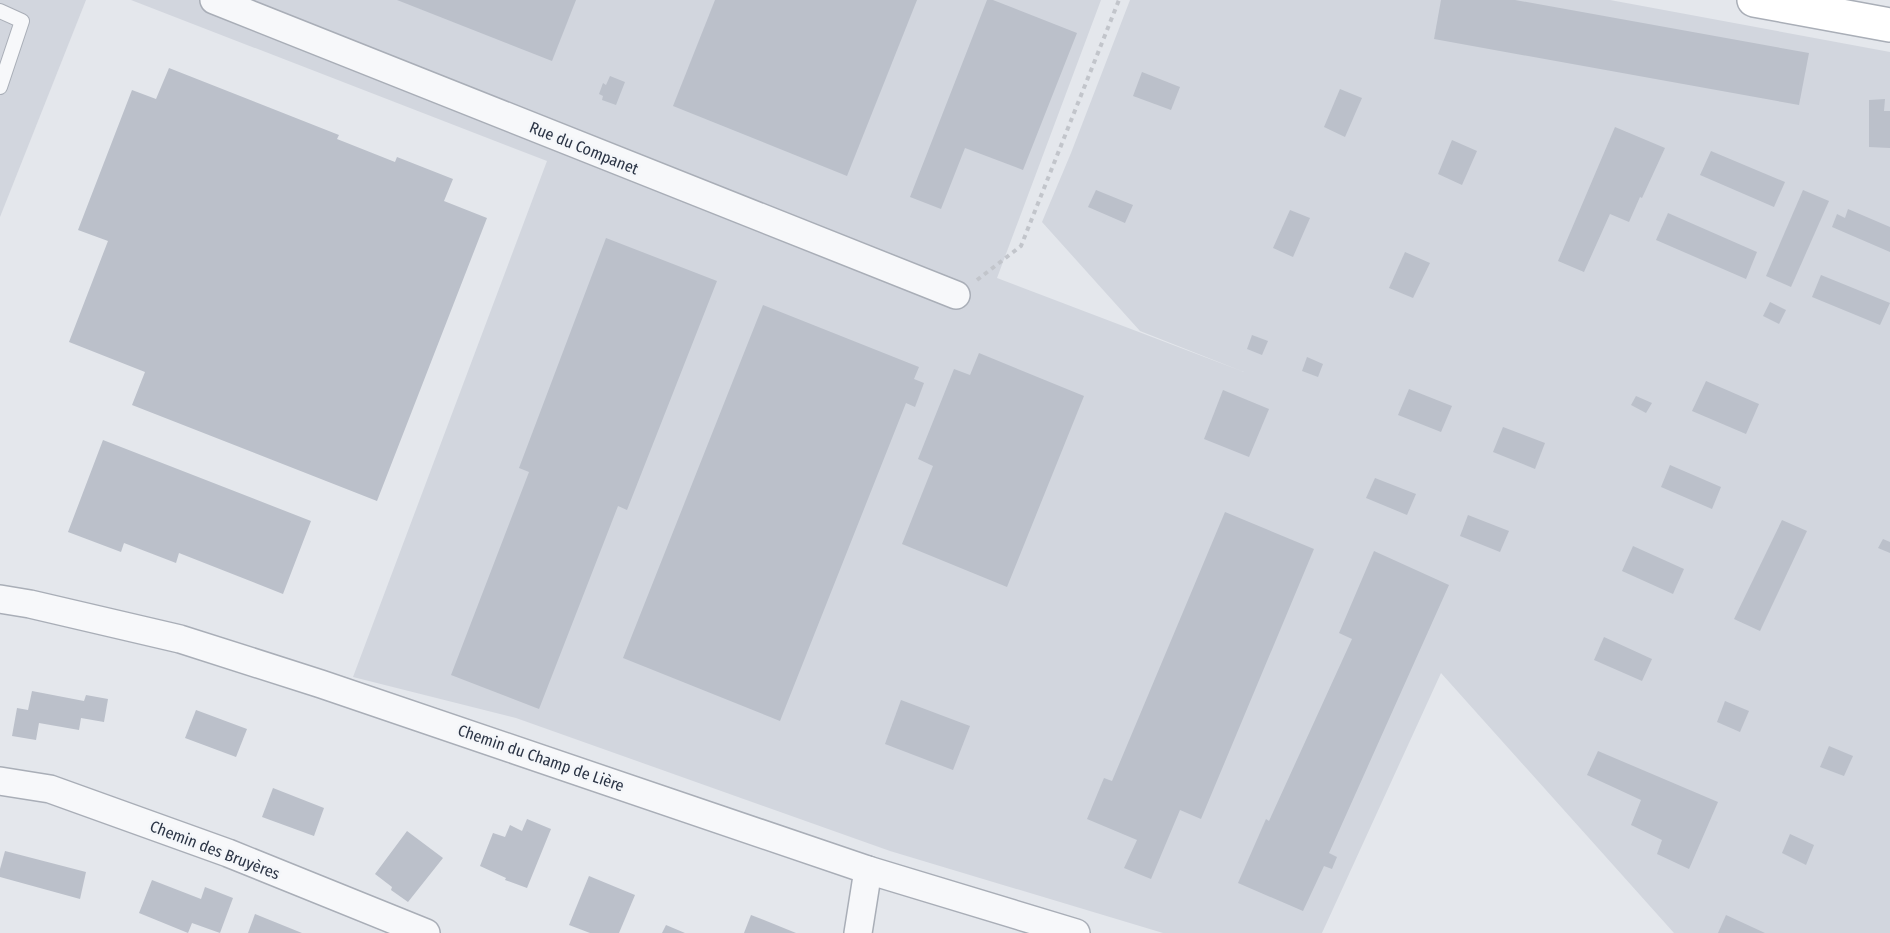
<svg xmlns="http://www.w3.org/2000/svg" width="1890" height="933" viewBox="0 0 1890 933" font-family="'Fira Sans Condensed',sans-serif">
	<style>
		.built { fill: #d2d6de }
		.building { fill: #bbc0ca }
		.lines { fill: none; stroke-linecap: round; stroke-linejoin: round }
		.service-casing { stroke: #a9aeb7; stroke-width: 16 }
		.minor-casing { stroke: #a9aeb7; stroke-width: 30 }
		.secondary-casing { stroke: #a9aeb7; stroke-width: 36 }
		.path { stroke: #c2c5cb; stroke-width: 4; stroke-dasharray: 4.5 4.5; stroke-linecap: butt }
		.service { stroke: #f7f8fa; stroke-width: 14 }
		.minor { stroke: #f7f8fa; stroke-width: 27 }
		.secondary { stroke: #fff; stroke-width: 33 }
		.labels { text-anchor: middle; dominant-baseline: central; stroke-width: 5; stroke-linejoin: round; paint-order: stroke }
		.street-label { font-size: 16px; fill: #2b3445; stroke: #f4f6f9 }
	</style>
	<rect width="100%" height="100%" fill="#e4e7ec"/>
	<g class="built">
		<polygon points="0,0 86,0 0,217"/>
		<polygon points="131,0 1101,0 997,278 1244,372 1140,331 1042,222 1071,153 1130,0 1610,0 1890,52 1890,933 1674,933 1441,673 1322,933 1163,933 890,851 516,718 353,677 547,161"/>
	</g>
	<g class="building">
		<polygon points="397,0 576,0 552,61"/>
		<polygon points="715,0 917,0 847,176 673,106"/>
		<polygon points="987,0 993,0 1077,33 1023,170 965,148 941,209 910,197"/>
		<polygon points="1441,0 1515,0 1809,53 1799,105 1434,39"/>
		<polygon points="169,68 339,135 337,139 395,162 397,157 453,179 444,201 487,218 377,501 132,405 145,372 69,342 108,241 78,230 132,90 156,99"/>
		<polygon points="1142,72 1180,87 1171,110 1133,96"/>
		<polygon points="610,76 625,82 616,105 602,100 603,96 599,94 603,83 606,85"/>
		<polygon points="1340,89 1362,98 1345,137 1324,127"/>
		<polygon points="1885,99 1884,111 1890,111 1890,148 1869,147 1869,100"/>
		<polygon points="1615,127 1665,148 1642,198 1640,197 1629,222 1610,214 1584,272 1558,261"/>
		<polygon points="1452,140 1477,151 1462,185 1438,174"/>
		<polygon points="1711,151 1785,182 1774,207 1700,175"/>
		<polygon points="1096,190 1133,205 1125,223 1088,207"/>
		<polygon points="1803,190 1829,201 1791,287 1766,276"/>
		<polygon points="1848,209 1890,227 1890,252 1832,227 1837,214 1845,218"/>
		<polygon points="1290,210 1310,218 1293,257 1273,248"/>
		<polygon points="1668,213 1757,252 1746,279 1656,240"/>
		<polygon points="606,238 717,281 627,510 618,506 539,709 451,675 529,472 519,468"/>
		<polygon points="1405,252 1430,263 1413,298 1389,288"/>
		<polygon points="1821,275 1890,303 1880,325 1812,297"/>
		<polygon points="1770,302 1786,310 1779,324 1763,316"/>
		<polygon points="763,305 919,367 914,379 924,383 915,407 906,403 780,721 623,658"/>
		<polygon points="1252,335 1268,341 1262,355 1247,349"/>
		<polygon points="979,353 1084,396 1007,587 902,544 933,466 918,459 954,369 970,375"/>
		<polygon points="1307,357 1323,364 1318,377 1302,371"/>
		<polygon points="1706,381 1759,404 1746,434 1692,411"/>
		<polygon points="1409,389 1452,406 1441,432 1398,415"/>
		<polygon points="1223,390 1269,409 1249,457 1204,439"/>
		<polygon points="1636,396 1652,403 1646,413 1631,405"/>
		<polygon points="1503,427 1545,443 1535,469 1493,452"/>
		<polygon points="103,440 311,521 283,594 179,553 176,563 124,543 121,552 68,532"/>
		<polygon points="1670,465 1721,487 1712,509 1661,487"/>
		<polygon points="1375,478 1416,494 1407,515 1366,498"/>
		<polygon points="1225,512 1314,549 1201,819 1180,810 1151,879 1124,868 1137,840 1087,819 1104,778 1112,781"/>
		<polygon points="1468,515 1509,531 1500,552 1460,536"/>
		<polygon points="1782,520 1807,531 1760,631 1734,619"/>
		<polygon points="1883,539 1890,542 1890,553 1878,548"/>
		<polygon points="1633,546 1684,569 1673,594 1622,571"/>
		<polygon points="1374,551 1449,585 1329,853 1337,857 1332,869 1324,866 1303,911 1238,883 1266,819 1269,821 1352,639 1339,633"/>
		<polygon points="1604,637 1652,659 1642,681 1594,660"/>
		<polygon points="32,691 84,701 86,695 108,699 104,722 81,718 79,730 39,723 36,740 12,736 17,708 28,710"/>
		<polygon points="901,700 970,726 953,770 885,744"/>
		<polygon points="1725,701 1749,711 1740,732 1717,722"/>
		<polygon points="196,710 247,729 236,757 185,738"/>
		<polygon points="1829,746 1853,756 1844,776 1820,767"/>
		<polygon points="1598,751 1718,802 1689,869 1657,854 1662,840 1631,825 1641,800 1587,775"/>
		<polygon points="273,788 324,808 314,836 262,817"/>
		<polygon points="527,819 551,829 527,888 505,880 506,878 480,866 493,833 505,837 510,825 522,831"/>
		<polygon points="407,831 443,858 408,902 391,890 392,887 375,874"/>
		<polygon points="1790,834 1814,845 1806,865 1782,853"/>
		<polygon points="5,851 86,872 80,899 0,877 0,869"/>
		<polygon points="589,876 635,895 619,933 590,933 569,925"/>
		<polygon points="152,880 201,899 205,887 233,898 220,933 192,923 188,933 139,913"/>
		<polygon points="255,914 302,933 248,933"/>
		<polygon points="751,915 764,920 796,933 744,933"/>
		<polygon points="1726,915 1765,933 1718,933"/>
		<polygon points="666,925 685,933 662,933"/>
	</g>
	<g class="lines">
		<g class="service-casing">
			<polyline id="service" points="0,11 22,21 0,87"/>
		</g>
		<g class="minor-casing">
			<g id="minor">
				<polyline points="214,0 956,295"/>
				<polyline points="0,599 30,604 180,639 321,684 868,870 1076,933"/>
				<polyline points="0,781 50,789 228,853 426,933"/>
				<polyline points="858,933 868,870"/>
			</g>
		</g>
		<g class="secondary-casing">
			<polyline id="secondary" points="1754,0 1890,25"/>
		</g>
		<polyline class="path" points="977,280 1021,246 1119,0"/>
		<use href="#service" class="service"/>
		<use href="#minor" class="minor"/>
		<use href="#secondary" class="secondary"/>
	</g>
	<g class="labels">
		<g class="street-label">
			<text transform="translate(584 148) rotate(22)">Rue du Companet</text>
			<text transform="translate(541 758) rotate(19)">Chemin du Champ de Lière</text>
			<text transform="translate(215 850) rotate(21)">Chemin des Bruyères</text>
		</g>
	</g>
</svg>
